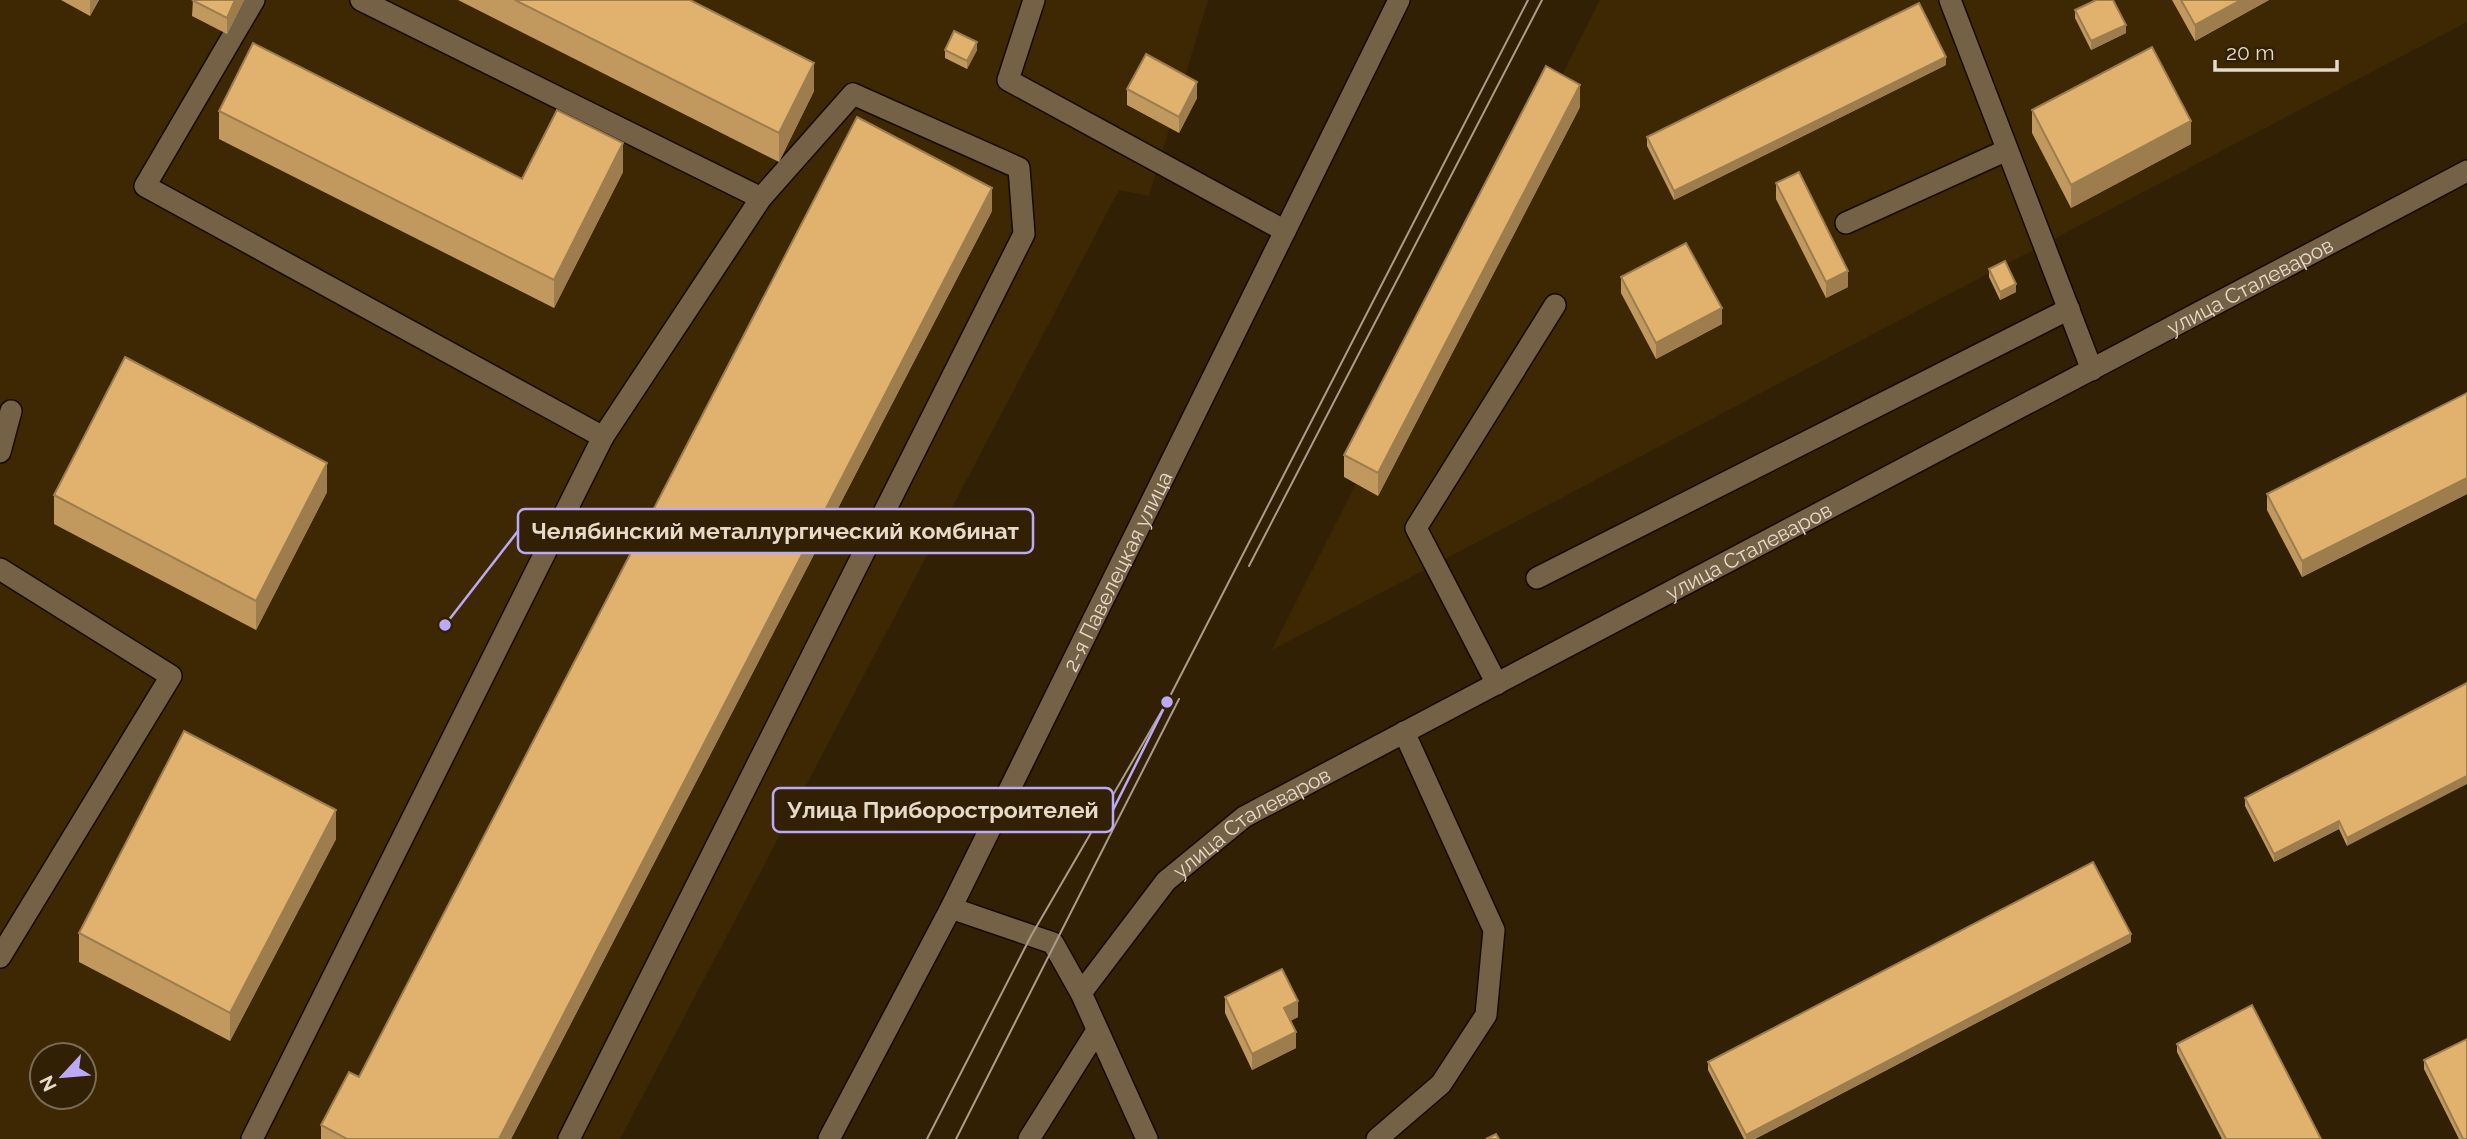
<svg xmlns="http://www.w3.org/2000/svg" width="2467" height="1139" viewBox="0 0 2467 1139" font-family="Raleway,sans-serif">
	<style>
		.built { fill: #3d2803; fill-rule: evenodd }
		.lines { fill: none; stroke-linecap: round; stroke-linejoin: round }
		.lane-casing { stroke: #160a00; stroke-width: 24 }
		.street-casing { stroke: #160a00; stroke-width: 24 }
		.secondary-casing { stroke: #160a00; stroke-width: 24 }
		.lane { stroke: #756145; stroke-width: 21 }
		.street { stroke: #756145; stroke-width: 21 }
		.secondary { stroke: #756145; stroke-width: 21 }
		.tram { stroke: #aa9d89; stroke-width: 2 }
		.wall { fill: #c1995f }
		.shaded-wall { fill: #9d7d4d }
		.building { fill: #e0b26e; stroke: #9d7d4d; stroke-width: 2 }
		.labels { text-anchor: middle; dominant-baseline: central; stroke-width: 7; stroke-linejoin: round; paint-order: stroke }
		.street-label { font-size: 21px; fill: #e6dbcb; stroke: #312004 }
		.leader { fill: none; stroke: #bcaaf6; stroke-width: 2.5 }
		.callout-dot { fill: #bcaaf6; stroke: #312004; stroke-width: 2.5 }
		.callout { fill: #312004; stroke: #bcaaf6; stroke-width: 2.5 }
		.callout-label { font-size: 23px; text-anchor: middle; font-weight: bold; fill: #e6dbcb }
	</style>
	<rect width="100%" height="100%" fill="#312004"/>
	<g class="built">
		<path d="M0,0H1208L1149,196L1119,190L620,1139H0ZM42,1055H84V1097H42Z"/>
		<polygon points="1600,0 2467,0 2467,22 1272,650"/>
	</g>
	<g class="lines">
		<g class="lane-casing">
			<g id="lane">
				<polyline points="254,0 145,186 603,437"/>
				<polyline points="1034,0 1008,80 1285,231"/>
				<polyline points="1950,0 2092,370"/>
				<polyline points="1846,223 2007,150"/>
				<polyline points="0,452 11,411"/>
				<polyline points="0,569 171,676 0,957"/>
				<polyline points="1537,578 2069,309"/>
				<polyline points="1497,684 1416,528 1555,305"/>
				<polyline points="252,1139 603,437 761,198 361,0"/>
				<polyline points="569,1139 1024,234 1019,168 853,94 761,198"/>
				<polyline points="1377,1139 1441,1084 1486,1015 1494,930 1404,732"/>
			</g>
		</g>
		<g class="street-casing">
			<polyline id="street" points="1029,1139 1096,1032"/>
		</g>
		<g class="secondary-casing">
			<g id="secondary">
				<polyline points="951,908 1053,943 1081,993 1147,1139"/>
				<path id="s1" d="M1081,993L1166,881L1244,817L2467,171"/>
				<path id="s2" d="M829,1139L951,908L1399,0"/>
			</g>
		</g>
		<use href="#lane" class="lane"/>
		<use href="#street" class="street"/>
		<use href="#secondary" class="secondary"/>
		<g class="tram">
			<polyline points="1249,566 1542,0"/>
			<polyline points="927,1139 1031,936 1167,702 1528,0"/>
			<polyline points="956,1139 1179,699"/>
		</g>
	</g>
	<g class="wall">
		<polygon points="61,0 99,0 90,16"/>
		<polygon points="193,0 244,0 227,34 192,16"/>
		<polygon points="458,0 690,0 814,91 779,162"/>
		<polygon points="2172,0 2269,0 2195,41"/>
		<polygon points="2075,10 2126,33 2091,50 2075,18"/>
		<polygon points="945,50 977,50 967,69 945,58"/>
		<polygon points="1946,65 1674,200 1647,146 1647,137"/>
		<polygon points="1127,89 1197,98 1179,133 1127,105"/>
		<polygon points="1580,107 1378,496 1344,477 1344,455"/>
		<polygon points="2032,110 2191,144 2071,208 2032,133"/>
		<polygon points="219,111 522,179 623,172 554,308 219,139"/>
		<polygon points="1776,183 1848,287 1826,298 1776,199"/>
		<polygon points="992,211 511,1139 321,1139 321,1125 359,1077"/>
		<polygon points="1989,269 2016,292 2000,300 1989,277"/>
		<polygon points="1621,277 1722,324 1656,359 1621,293"/>
		<polygon points="2467,393 2467,494 2302,577 2267,510 2267,494"/>
		<polygon points="327,492 256,630 54,524 54,495"/>
		<polygon points="2467,683 2347,846 2339,829 2274,862 2245,806 2245,798"/>
		<polygon points="336,839 230,1041 79,962 79,933"/>
		<polygon points="2131,942 1755,1139 1744,1139 1708,1070 1708,1062"/>
		<polygon points="1225,997 1298,1017 1290,1021 1296,1048 1252,1070 1225,1013"/>
		<polygon points="2177,1044 2321,1139 2222,1139 2177,1052"/>
		<polygon points="2424,1060 2467,1139 2459,1139 2424,1069"/>
	</g>
	<g class="shaded-wall">
		<polygon points="90,0 99,0 90,16"/>
		<polygon points="235,0 244,0 227,34 227,18"/>
		<polygon points="2241,0 2269,0 2195,41 2195,25"/>
		<polygon points="2126,25 2126,33 2091,50 2091,41"/>
		<polygon points="977,42 977,50 967,69 967,61"/>
		<polygon points="1946,57 1946,65 1674,200 1674,191"/>
		<polygon points="814,63 814,91 779,162 779,133"/>
		<polygon points="1197,82 1197,98 1179,133 1179,117"/>
		<polygon points="1580,85 1580,107 1378,496 1378,473"/>
		<polygon points="2191,121 2191,144 2071,208 2071,185"/>
		<polygon points="623,143 623,172 554,308 554,280"/>
		<polygon points="992,188 992,211 511,1139 499,1139"/>
		<polygon points="1848,271 1848,287 1826,298 1826,282"/>
		<polygon points="2016,284 2016,292 2000,300 2000,292"/>
		<polygon points="1722,308 1722,324 1656,359 1656,343"/>
		<polygon points="327,463 327,492 256,630 256,601"/>
		<polygon points="2467,478 2467,494 2302,577 2302,561"/>
		<polygon points="2467,776 2467,784 2347,846 2347,838"/>
		<polygon points="336,810 336,839 230,1041 230,1013"/>
		<polygon points="2339,821 2339,829 2274,862 2274,854"/>
		<polygon points="2131,934 2131,942 1755,1139 1746,1139 1746,1135"/>
		<polygon points="1298,1001 1298,1017 1284,1024 1284,1008"/>
		<polygon points="1296,1032 1296,1048 1252,1070 1252,1054"/>
	</g>
	<g class="building">
		<polygon points="192,0 235,0 227,18"/>
		<polygon points="515,0 690,0 814,63 779,133"/>
		<polygon points="2096,0 2113,0 2126,25 2091,41 2075,10"/>
		<polygon points="2181,0 2241,0 2195,25"/>
		<polygon points="1919,3 1946,57 1674,191 1647,137"/>
		<polygon points="954,31 977,42 967,61 945,50"/>
		<polygon points="253,43 522,179 557,110 623,143 554,280 219,111"/>
		<polygon points="2152,47 2191,121 2071,185 2032,110"/>
		<polygon points="1146,54 1197,82 1179,117 1127,89"/>
		<polygon points="1546,66 1580,85 1378,473 1344,455"/>
		<polygon points="857,117 992,188 499,1139 347,1139 321,1125 349,1072 359,1077"/>
		<polygon points="1799,172 1848,271 1826,282 1776,183"/>
		<polygon points="1686,243 1722,308 1656,343 1621,277"/>
		<polygon points="2005,261 2016,284 2000,292 1989,269"/>
		<polygon points="125,357 327,463 256,601 54,495"/>
		<polygon points="2467,393 2467,478 2302,561 2267,494"/>
		<polygon points="2467,683 2467,776 2347,838 2339,821 2274,854 2245,798"/>
		<polygon points="184,731 336,810 230,1013 79,933"/>
		<polygon points="2093,862 2131,934 1746,1135 1708,1062"/>
		<polygon points="1282,969 1298,1001 1284,1008 1296,1032 1252,1054 1225,997"/>
		<polygon points="2252,1005 2321,1139 2226,1139 2177,1044"/>
		<polygon points="2467,1039 2467,1139 2463,1139 2424,1060"/>
		<polygon points="1496,1134 1499,1139 1486,1139"/>
	</g>
	<g class="labels">
		<g class="street-label">
			<text stroke="none"><textPath href="#s1" startOffset="1379">улица Сталеваров</textPath></text>
			<text stroke="none"><textPath href="#s1" startOffset="812">улица Сталеваров</textPath></text>
			<text stroke="none"><textPath href="#s2" startOffset="637">2-я Павелецкая улица</textPath></text>
			<text stroke="none"><textPath href="#s1" startOffset="245">улица Сталеваров</textPath></text>
		</g>
	</g>
	<path class="leader" d="M445 625L518 531M1167 702L1113 810"/>
	<g class="callout-dot">
		<circle cx="445" cy="625" r="7"/>
		<circle cx="1167" cy="702" r="7"/>
	</g>
	<g class="callout">
		<rect x="518" y="509" width="515" height="44" rx="7"/>
		<rect x="773" y="788" width="340" height="44" rx="7"/>
	</g>
	<g class="callout-label">
		<text x="775" y="539">Челябинский металлургический комбинат</text>
		<text x="943" y="818">Улица Приборостроителей</text>
	</g>
	<g transform="translate(63 1076) rotate(244)"><circle r="33" fill="#312004" stroke="#796b54" stroke-width="2"/>
	<path d="M0-5L12 26L0 18L-12 26Z" fill="#bcaaf6"/>
	<text y="-10" font-size="19" font-weight="bold" text-anchor="middle" fill="#e6dbcb">N</text>
	</g>
	<path d="M2215 60v10h122v-10" fill="none" stroke="#e6dbcb" stroke-width="3.5"/>
	<text x="2226" y="60" font-size="21" fill="#e6dbcb" stroke="#312004" stroke-width="5" paint-order="stroke">20 m</text>
</svg>
